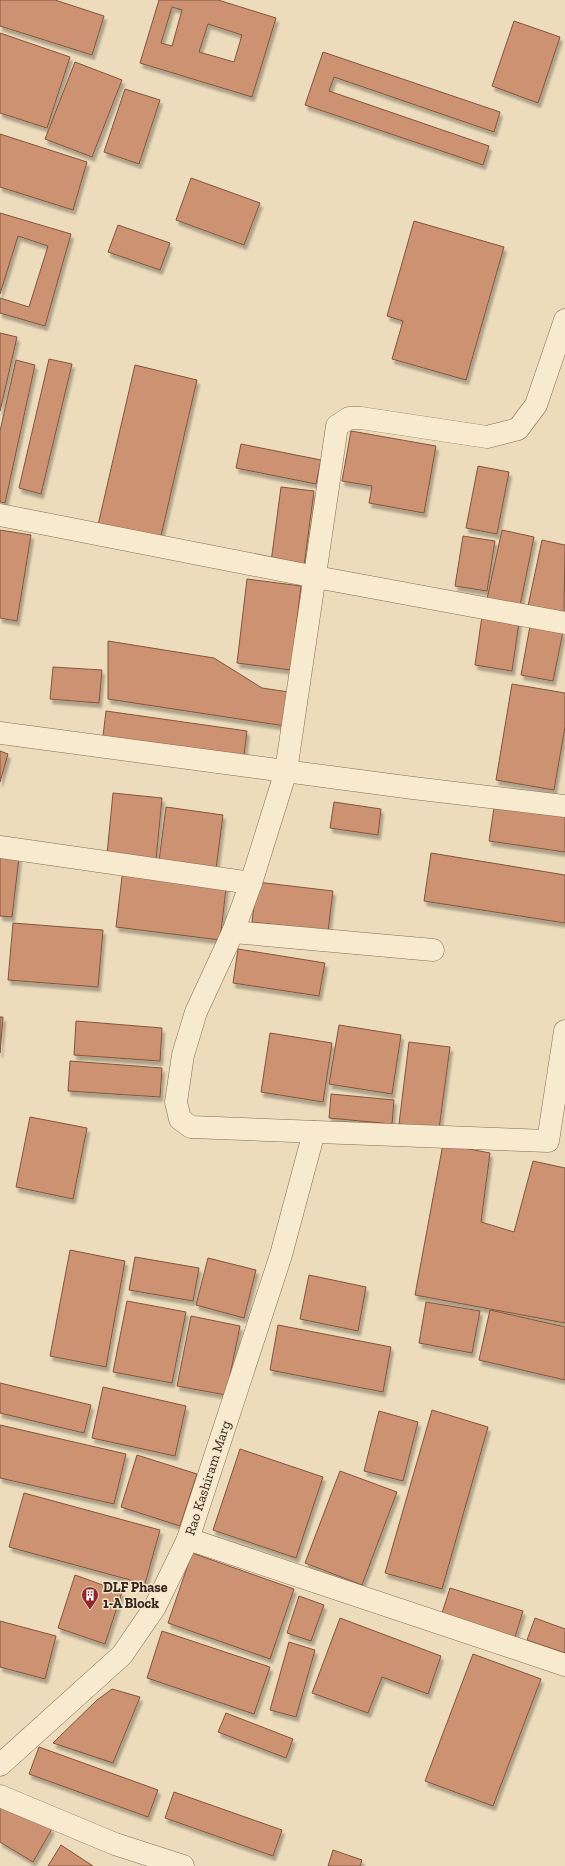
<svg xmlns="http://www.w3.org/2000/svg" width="565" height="1866" viewBox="0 0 565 1866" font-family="'Zilla Slab',serif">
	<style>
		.building { fill: #cc9272; stroke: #83543c; fill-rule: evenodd; filter: url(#shadow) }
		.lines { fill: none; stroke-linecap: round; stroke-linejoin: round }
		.minor-casing { stroke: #846c56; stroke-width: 23 }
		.minor { stroke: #f8eacf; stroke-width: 22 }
		.labels { text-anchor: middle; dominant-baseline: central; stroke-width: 3; stroke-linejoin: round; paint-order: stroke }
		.street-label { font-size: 14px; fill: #33251b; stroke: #f5e6cb }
		.poi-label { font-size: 14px; font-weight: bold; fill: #33251b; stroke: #f5e6cb; text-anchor: start }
	</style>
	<defs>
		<filter id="shadow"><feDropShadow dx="2.5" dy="4.5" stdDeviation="1" flood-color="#0004"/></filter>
	</defs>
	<rect width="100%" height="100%" fill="#eddcbc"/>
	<g class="building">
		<polygon points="0,0 55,0 104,16 92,55 0,26"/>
		<path d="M159,0H218L276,18L252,97L140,63ZM172,7L182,10L172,46L161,43ZM208,24L242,35L234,62L199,52Z"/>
		<polygon points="514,21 560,37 538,103 492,86"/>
		<polygon points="0,33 70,57 47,128 0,113"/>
		<polygon points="323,52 500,112 494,132 334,77 329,91 489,146 483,165 305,105"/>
		<polygon points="75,62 122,80 92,157 45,139"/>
		<polygon points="125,89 160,100 139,164 104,152"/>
		<polygon points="0,134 87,162 73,210 0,187"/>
		<polygon points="191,178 260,203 244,245 176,220"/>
		<polygon points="0,213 71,234 45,326 0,313 0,298 29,307 48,246 18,236 0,294"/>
		<polygon points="414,221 504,247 466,380 392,359 403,321 387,316"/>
		<polygon points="118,225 170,243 160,270 108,252"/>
		<polygon points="0,333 17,337 0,411"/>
		<polygon points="49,359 72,364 41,494 19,488"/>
		<polygon points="16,360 35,365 5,503 0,502 0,431"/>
		<polygon points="135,365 197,380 160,540 98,525"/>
		<polygon points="351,431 436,446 424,513 369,503 372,486 342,481"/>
		<polygon points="241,444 321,460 316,484 236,468"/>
		<polygon points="478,466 509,472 497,534 466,528"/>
		<polygon points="281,487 314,491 304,566 271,562"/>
		<polygon points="0,530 31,535 17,621 0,618"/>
		<polygon points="502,530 534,537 520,606 487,599"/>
		<polygon points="463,536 495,541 487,591 455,586"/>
		<polygon points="542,540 565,545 564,614 528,606"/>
		<polygon points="247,579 301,586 291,670 237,663"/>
		<polygon points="482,616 519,622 512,671 475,665"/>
		<polygon points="530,626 563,632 553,681 521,675"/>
		<polygon points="108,641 214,658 262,688 289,692 285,726 108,699"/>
		<polygon points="53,667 102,670 99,703 50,699"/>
		<polygon points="512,684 565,693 565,727 554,790 496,780"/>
		<polygon points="106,711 247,731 244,755 103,736"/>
		<polygon points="0,751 8,754 0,782"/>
		<polygon points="113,793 162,798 156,860 107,854"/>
		<polygon points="495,801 565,812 565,852 489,841"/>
		<polygon points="334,802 381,809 378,835 330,828"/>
		<polygon points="166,807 223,815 216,869 159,861"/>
		<polygon points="431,853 565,875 565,923 424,901"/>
		<polygon points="0,855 19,857 12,917 0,916"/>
		<polygon points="123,868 227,880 220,940 116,927"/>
		<polygon points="257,882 333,891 328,931 252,922"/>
		<polygon points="13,923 103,930 98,987 8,980"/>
		<polygon points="238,949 325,963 319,996 233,983"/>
		<polygon points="0,1017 3,1017 0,1053"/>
		<polygon points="76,1021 162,1028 160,1061 74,1055"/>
		<polygon points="339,1025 401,1035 392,1094 329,1084"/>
		<polygon points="270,1033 332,1043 323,1102 261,1092"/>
		<polygon points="409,1042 450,1047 439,1129 399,1124"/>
		<polygon points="70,1061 162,1068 160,1097 68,1091"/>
		<polygon points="331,1094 394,1100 392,1124 329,1118"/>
		<polygon points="30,1117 87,1128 73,1199 16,1187"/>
		<polygon points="443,1144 490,1153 481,1222 514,1232 533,1161 565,1168 565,1323 415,1295"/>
		<polygon points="70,1250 125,1261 106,1367 50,1356"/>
		<polygon points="135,1257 199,1268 193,1301 129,1290"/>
		<polygon points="208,1258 256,1270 244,1318 196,1305"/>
		<polygon points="309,1275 366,1287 358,1331 300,1319"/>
		<polygon points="127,1301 186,1312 172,1383 113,1372"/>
		<polygon points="426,1302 480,1311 472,1353 419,1343"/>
		<polygon points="490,1310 565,1327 565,1380 479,1360"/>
		<polygon points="191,1316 240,1326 226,1395 177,1386"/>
		<polygon points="278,1325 391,1347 383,1392 270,1370"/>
		<polygon points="0,1383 91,1405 84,1433 0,1413"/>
		<polygon points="103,1387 186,1406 175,1456 92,1438"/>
		<polygon points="432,1410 488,1427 442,1589 385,1573"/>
		<polygon points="379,1411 418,1422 403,1481 364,1471"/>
		<polygon points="0,1425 126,1454 114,1504 0,1478"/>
		<polygon points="240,1449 323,1477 296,1558 213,1530"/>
		<polygon points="137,1455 197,1474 180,1526 121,1507"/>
		<polygon points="340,1471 397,1492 362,1585 305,1563"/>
		<polygon points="24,1493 160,1530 145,1584 9,1547"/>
		<polygon points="192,1553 294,1589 270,1659 168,1623"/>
		<polygon points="75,1575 122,1592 105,1644 58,1628"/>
		<polygon points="450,1588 523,1611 515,1637 442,1613"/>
		<polygon points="299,1596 324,1605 311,1641 287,1633"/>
		<polygon points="340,1618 441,1656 428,1694 382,1677 368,1713 312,1693"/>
		<polygon points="535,1618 565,1629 565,1653 527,1640"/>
		<polygon points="0,1621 56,1636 45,1679 0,1667"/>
		<polygon points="162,1631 270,1667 254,1714 147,1678"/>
		<polygon points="289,1642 315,1650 296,1717 270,1710"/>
		<polygon points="473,1654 541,1679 493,1806 425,1781"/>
		<polygon points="112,1689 140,1697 113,1763 53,1743 97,1700"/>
		<polygon points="226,1713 293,1739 286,1758 218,1732"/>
		<polygon points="39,1747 158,1790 148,1817 29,1774"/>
		<polygon points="174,1792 282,1830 273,1856 165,1818"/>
		<polygon points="0,1800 52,1829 33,1862 0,1842"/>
		<polygon points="61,1845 93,1866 48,1866"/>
		<polygon points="333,1850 362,1860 360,1866 328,1866"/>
	</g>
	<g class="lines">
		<g class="minor-casing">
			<g id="minor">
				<polyline points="565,320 536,405 518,429 487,437 361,418 349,418 337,426 286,771 251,883 233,932 196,1012 183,1055 176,1102 180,1119 191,1127 548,1141 565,1031"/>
				<polyline points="0,515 316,577 565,623"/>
				<polyline points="0,733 413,788 565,806"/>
				<polyline points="0,847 251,883"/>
				<polyline points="233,932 433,950"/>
				<polyline points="188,1539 565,1665"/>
				<polyline points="0,1765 122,1655 155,1607 188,1539 281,1255 314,1132"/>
				<polyline points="0,1796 115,1844 183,1866"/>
			</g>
		</g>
		<use href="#minor" class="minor"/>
	</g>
	<defs>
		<g id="building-pin" transform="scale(0.9)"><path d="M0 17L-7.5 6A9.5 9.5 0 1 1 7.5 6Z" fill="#93262d" stroke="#f5e6cb"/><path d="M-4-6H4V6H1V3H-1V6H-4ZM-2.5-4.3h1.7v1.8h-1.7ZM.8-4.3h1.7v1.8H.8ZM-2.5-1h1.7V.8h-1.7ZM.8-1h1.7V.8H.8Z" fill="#fff"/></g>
	</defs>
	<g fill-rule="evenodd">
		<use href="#building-pin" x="90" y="1595"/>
	</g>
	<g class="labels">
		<g class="street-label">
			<text transform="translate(208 1478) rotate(-72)">Rao Kashiram Marg</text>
		</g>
		<g class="poi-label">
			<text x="103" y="1587">DLF Phase<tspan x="103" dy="16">1-A Block</tspan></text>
		</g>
	</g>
</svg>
